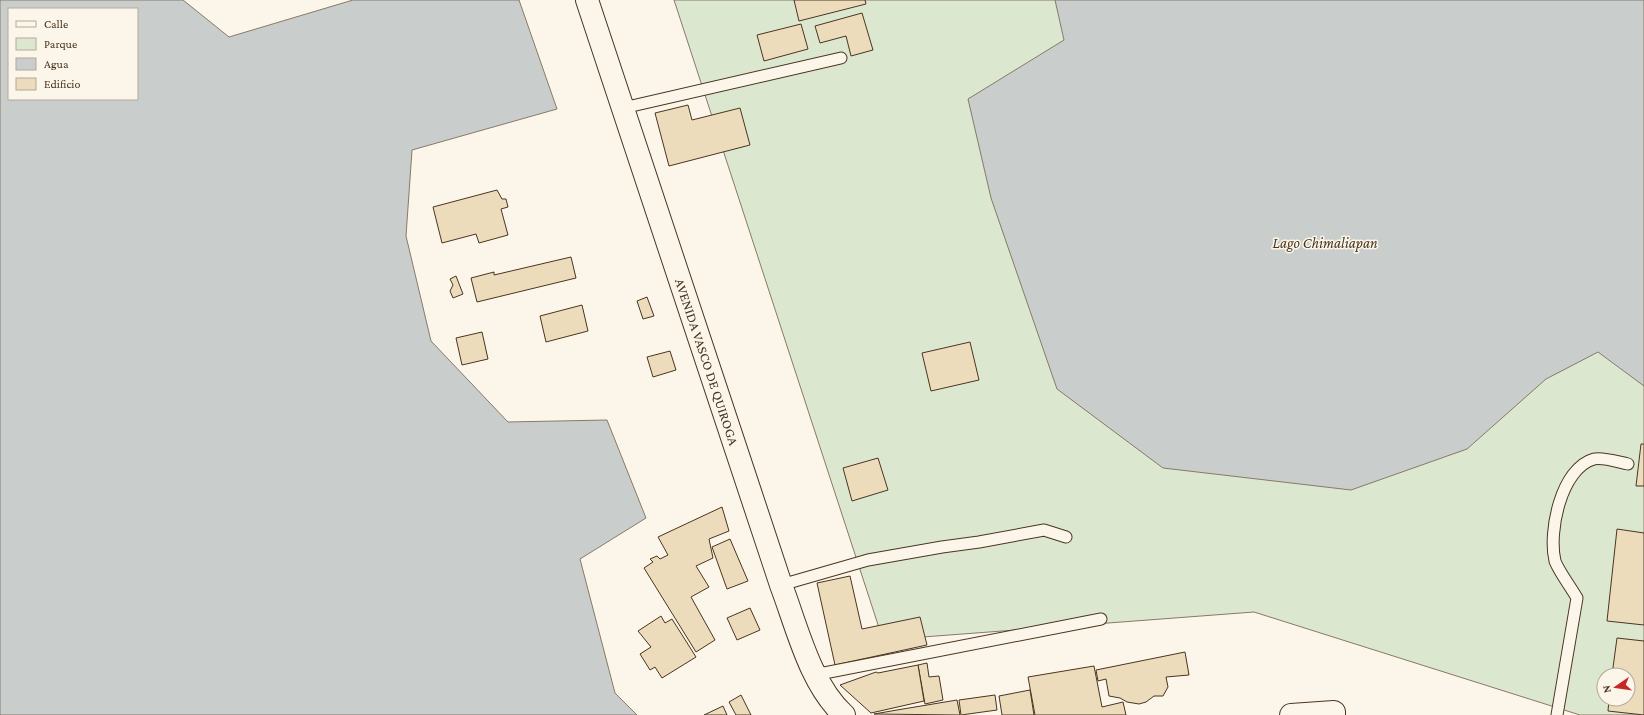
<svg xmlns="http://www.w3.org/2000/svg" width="1644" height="715" viewBox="0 0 1644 715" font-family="'Crimson Pro',serif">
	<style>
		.green { fill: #dce7d0; stroke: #887966; fill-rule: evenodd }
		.water { fill: #c9cecd; stroke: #887966; fill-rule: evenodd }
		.building { fill: #ecdcbc; stroke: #4a3520 }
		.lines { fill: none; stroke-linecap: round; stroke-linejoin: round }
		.lane-casing { stroke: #4a3520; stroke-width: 13 }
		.street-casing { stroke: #4a3520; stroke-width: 24 }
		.secondary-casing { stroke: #4a3520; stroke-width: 24 }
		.lane { stroke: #fbf6e9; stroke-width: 11 }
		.street { stroke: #fbf6e9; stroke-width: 22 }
		.secondary { stroke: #fbf6e9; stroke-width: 22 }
		.labels { text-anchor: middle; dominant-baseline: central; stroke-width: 3; stroke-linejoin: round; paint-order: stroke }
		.street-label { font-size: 14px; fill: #4a3520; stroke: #fbf6e9 }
		.water-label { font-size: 15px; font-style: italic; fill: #4a3520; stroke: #fbf6e9 }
	</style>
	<rect width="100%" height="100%" fill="#fbf6e9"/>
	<path class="green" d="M674,0H1644V715H1580L1254,612L883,640ZM1604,675H1628V699H1604Z"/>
	<g class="water">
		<path d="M0,0H183L229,37L353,0H519L557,109L412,150L406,236L431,341L508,422L607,420L646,518L580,559L615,693L637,715H0ZM9,9H137V99H9Z"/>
		<polygon points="1055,0 1644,0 1644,386 1598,352 1546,379 1467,449 1351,490 1163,468 1057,389 991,198 968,99 1064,40"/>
	</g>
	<g class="building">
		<polygon points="794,0 865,0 866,4 799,21"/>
		<polygon points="862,13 873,50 851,56 846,36 820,43 815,26"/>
		<polygon points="801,24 808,49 764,61 757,35"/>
		<polygon points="688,105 692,120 740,108 750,145 669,166 655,113"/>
		<polygon points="497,190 502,199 506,199 508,207 501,209 508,235 479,243 476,234 442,243 433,207"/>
		<polygon points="571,257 576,278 477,302 471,278 494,272 494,275"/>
		<polygon points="456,276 463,294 453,298 450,291 453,285 450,279"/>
		<polygon points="647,297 654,316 643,319 637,301"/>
		<polygon points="582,305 588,331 546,342 540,316"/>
		<polygon points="482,332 488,359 462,365 456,338"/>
		<polygon points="970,342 979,380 931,391 922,353"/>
		<polygon points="670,351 676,370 653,377 647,357"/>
		<polygon points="1641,444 1644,444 1644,486 1636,486"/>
		<polygon points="878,458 888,490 852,501 843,468"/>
		<polygon points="722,507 729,531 709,539 713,558 696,566 709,587 691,597 715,640 696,652 644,568 653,562 650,559 657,556 660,559 668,555 658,537"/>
		<polygon points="1617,529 1644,533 1644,625 1607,621"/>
		<polygon points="730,539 748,581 727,589 712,547"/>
		<polygon points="850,576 862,629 920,617 927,645 835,665 817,583"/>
		<polygon points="750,608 760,630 737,640 727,618"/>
		<polygon points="661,616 665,623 672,619 696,657 662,678 655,667 650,670 640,654 651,647 638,631"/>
		<polygon points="1617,638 1644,641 1644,715 1608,711 1609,699 1628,699 1628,675 1612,675"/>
		<polygon points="1185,652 1189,675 1166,677 1168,687 1163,696 1154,696 1146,702 1139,704 1127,702 1120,698 1109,696 1106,679 1098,681 1096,670"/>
		<polygon points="927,663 929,677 939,676 943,700 925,704 918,665"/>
		<polygon points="918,665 924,701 871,713 840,685 876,672 878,673"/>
		<polygon points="1094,666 1102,707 1123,702 1126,715 1035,715 1028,677"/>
		<polygon points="1030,690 1034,715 1002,715 999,696"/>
		<polygon points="741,695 751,715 736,715 729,702"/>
		<polygon points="995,695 997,710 961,715 959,700"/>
		<polygon points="957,700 960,715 874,714 897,710"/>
		<polygon points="723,706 727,715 704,715"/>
	</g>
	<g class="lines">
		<g class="lane-casing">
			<g id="lane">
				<polyline points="623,108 841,58"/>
				<polyline points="781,585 868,560 942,547 979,542 1044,530 1066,537"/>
				<polyline points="814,675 1101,619"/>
				<path d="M1557,715L1577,598C1572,589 1558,570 1555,561C1548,532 1561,468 1594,459C1603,457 1618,462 1628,464"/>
			</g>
		</g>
		<g class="street-casing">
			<polyline id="street" points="1291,715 1334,712 1334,715"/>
		</g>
		<g class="secondary-casing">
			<g id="secondary">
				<path id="s1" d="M587,0L781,585C797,627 810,684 844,715"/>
			</g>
		</g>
		<use href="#lane" class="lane"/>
		<use href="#street" class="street"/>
		<use href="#secondary" class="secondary"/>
	</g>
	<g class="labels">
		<g class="street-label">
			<text stroke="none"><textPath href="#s1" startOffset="381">AVENIDA VASCO DE QUIROGA</textPath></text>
		</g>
		<g class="water-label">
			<text x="1325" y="243">Lago Chimaliapan</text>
		</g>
	</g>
	<rect x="8" y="8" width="130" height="92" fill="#fbf6e9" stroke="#b4a999"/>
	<rect x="16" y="21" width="20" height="6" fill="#fbf6e9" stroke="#b4a999"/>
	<text x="44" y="28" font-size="12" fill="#4a3520">Calle</text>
	<rect x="16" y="38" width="20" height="12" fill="#dce7d0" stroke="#b4a999"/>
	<text x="44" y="48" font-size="12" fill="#4a3520">Parque</text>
	<rect x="16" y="58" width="20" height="12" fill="#c9cecd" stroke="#b4a999"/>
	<text x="44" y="68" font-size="12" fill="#4a3520">Agua</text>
	<rect x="16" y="78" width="20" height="12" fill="#ecdcbc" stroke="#b4a999"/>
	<text x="44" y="88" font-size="12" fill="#4a3520">Edificio</text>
	<g transform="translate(1616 687) rotate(257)"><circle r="19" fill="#fbf6e9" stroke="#b4a999"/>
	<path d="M0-3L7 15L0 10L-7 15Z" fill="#c62828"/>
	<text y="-6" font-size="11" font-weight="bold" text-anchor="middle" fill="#4a3520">N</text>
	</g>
</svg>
